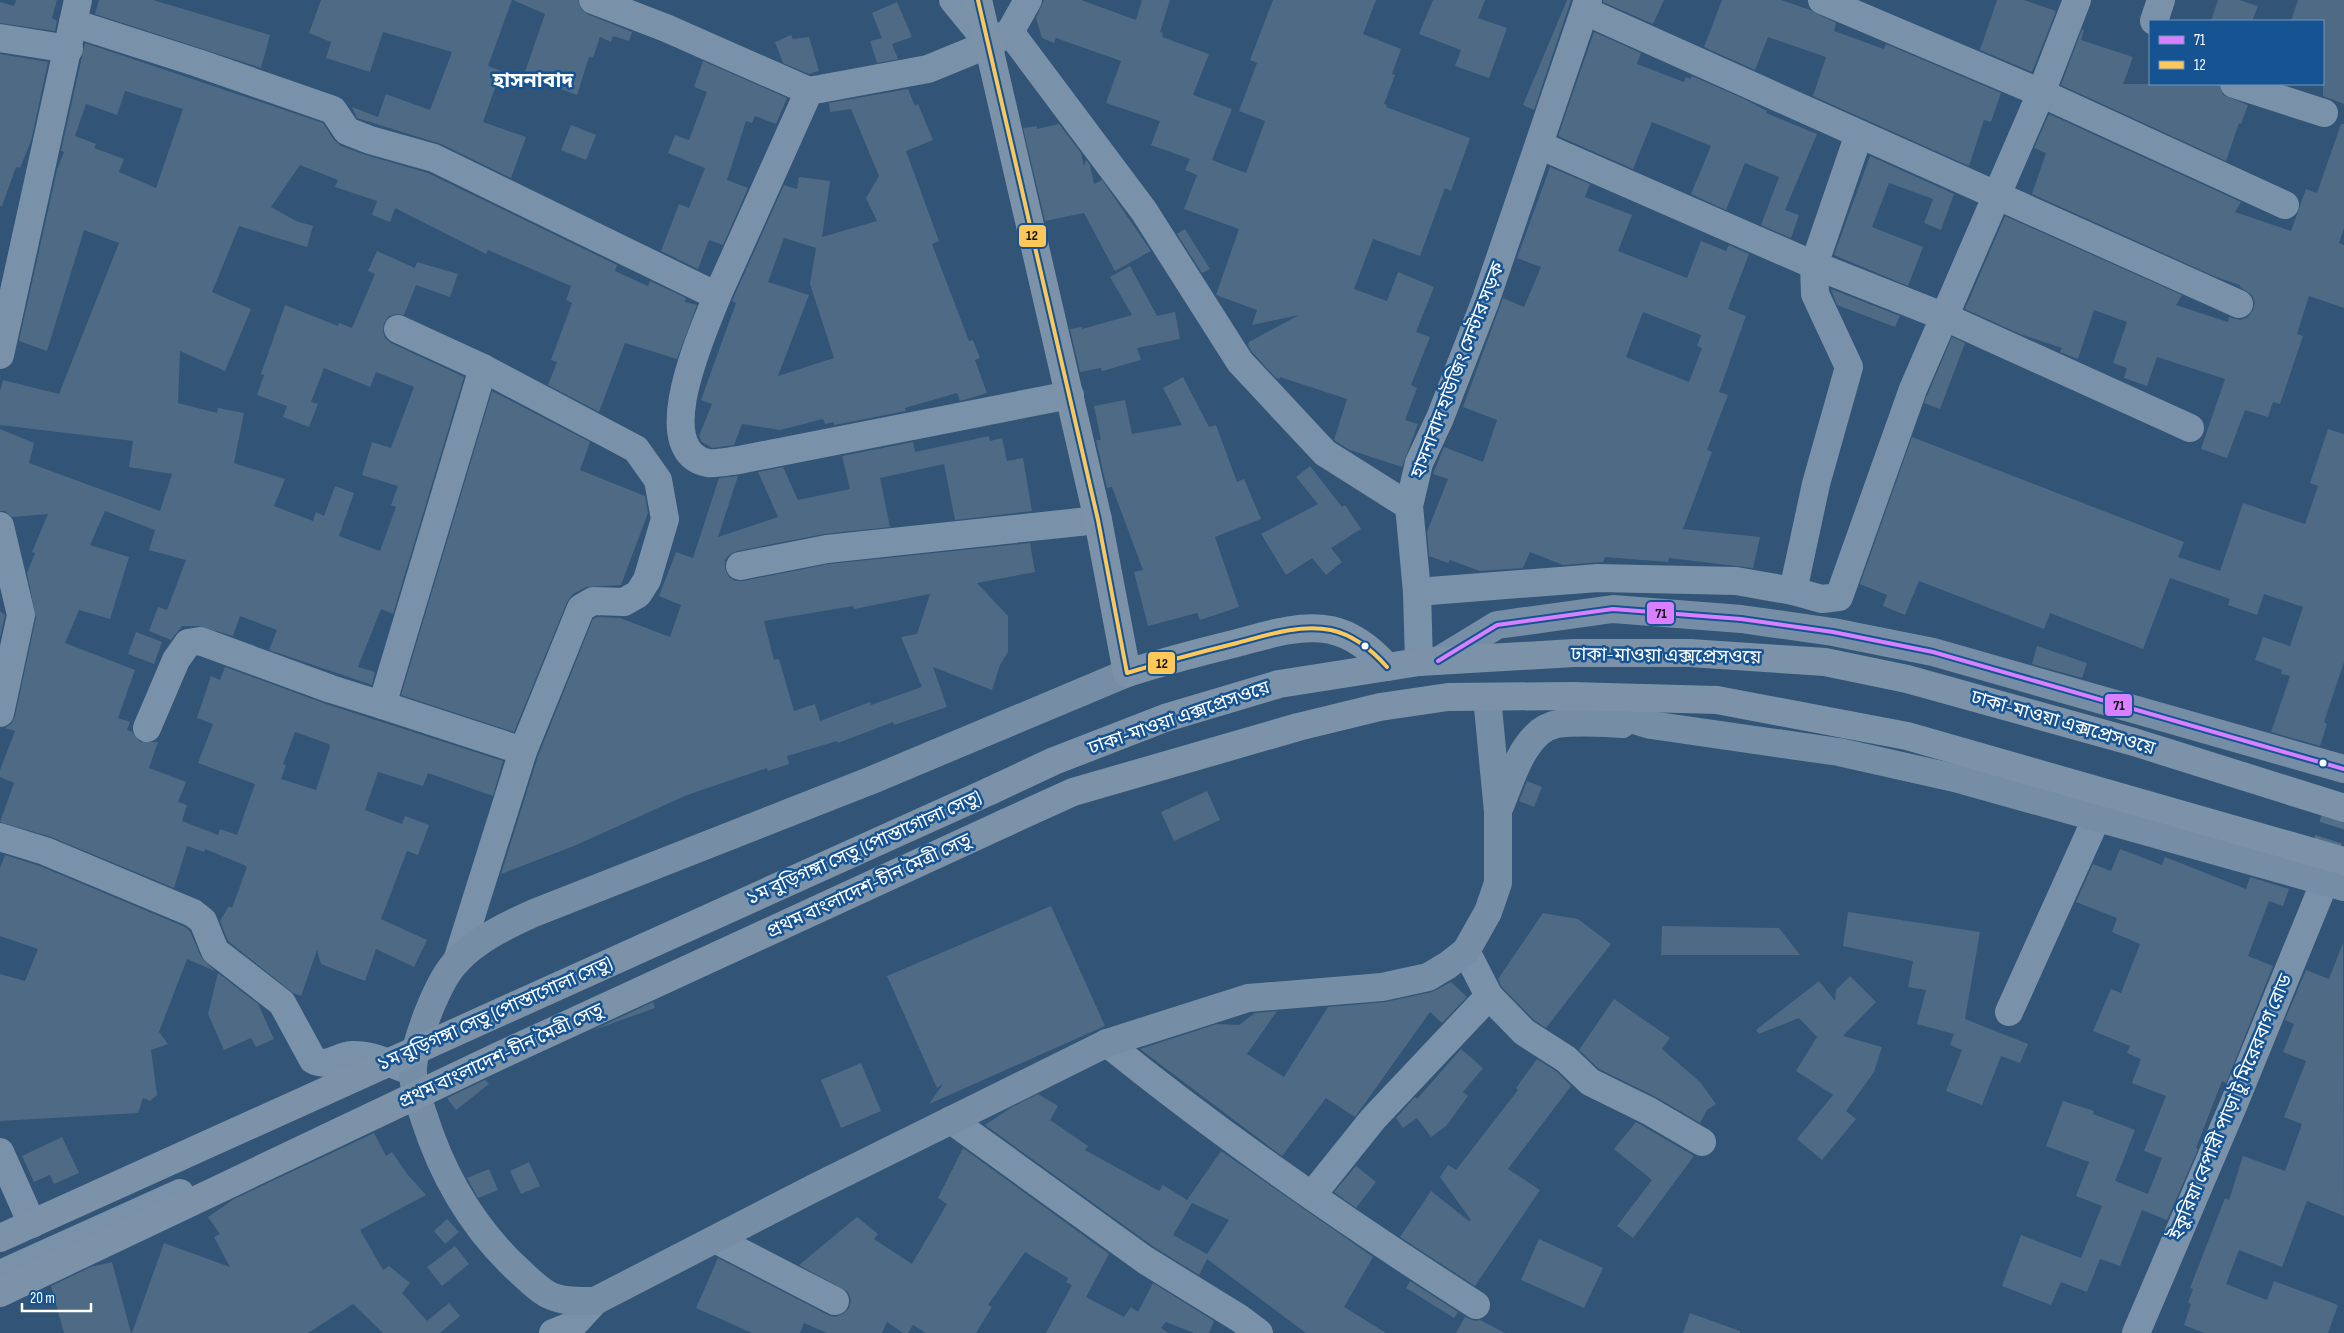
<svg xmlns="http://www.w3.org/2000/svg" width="2344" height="1333" viewBox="0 0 2344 1333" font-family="'Sofia Sans Condensed','Noto Sans Bengali',sans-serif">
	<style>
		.building { fill: #4f6a85; fill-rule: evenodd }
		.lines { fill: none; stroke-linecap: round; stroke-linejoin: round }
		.street-tunnel { stroke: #516e8b; stroke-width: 28; stroke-dasharray: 28 14; stroke-linecap: butt }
		.street { stroke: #7991a9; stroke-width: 28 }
		.secondary { stroke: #768ea5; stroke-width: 28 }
		.highway { stroke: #7b92a9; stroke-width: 28 }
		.highway-bridge { stroke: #7b92a9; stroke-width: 28 }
		.bus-1-casing { stroke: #155393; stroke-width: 8 }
		.bus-2-casing { stroke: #155393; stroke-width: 8 }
		.bus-1 { stroke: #d880ff; stroke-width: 4 }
		.bus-2 { stroke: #fdc75a; stroke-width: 4 }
		.bus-dot { fill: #fff; stroke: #155393; stroke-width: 2 }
		.labels { text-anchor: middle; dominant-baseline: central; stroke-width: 5; stroke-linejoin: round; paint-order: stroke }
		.street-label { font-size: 19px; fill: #fff; stroke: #155393 }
		.quarter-label { font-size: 21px; font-weight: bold; fill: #fff; stroke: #155393 }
		.line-badge { stroke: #155393; stroke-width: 2 }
		.pale-badge-label { font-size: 14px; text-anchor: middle; font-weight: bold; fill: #111 }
	</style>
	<rect width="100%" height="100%" fill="#325476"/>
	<g class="building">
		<polygon points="16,0 57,0 52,18 57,21 55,31 0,23 0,2 14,6"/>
		<polygon points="99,0 153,0 270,35 261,68 95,14"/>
		<polygon points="321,0 512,0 488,66 501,71 483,122 526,137 511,178 441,144 357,118 352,107 378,117 386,94 430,110 452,52 383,32 370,72 326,58 331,42 309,33"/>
		<polygon points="513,0 578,0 581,9 587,14 632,32 629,41 613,36 611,42 600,37 593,58 589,57 577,95 524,75 545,14"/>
		<polygon points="1044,0 1081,0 1136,20 1142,0 1170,0 1160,32 1163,33 1162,37 1209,54 1193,95 1232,109 1212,160 1246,173 1265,121 1239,111 1257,63 1250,60 1273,0 1376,0 1363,34 1401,49 1392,74 1395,75 1384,104 1387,105 1386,107 1470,138 1451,191 1445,188 1420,256 1373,239 1354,289 1387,301 1398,272 1434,287 1416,332 1430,337 1411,385 1417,388 1405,420 1418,424 1402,467 1350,450 1334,440 1347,399 1280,377 1280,379 1276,378 1252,352 1248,345 1249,342 1299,315 1252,325 1257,310 1216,295 1239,229 1184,209 1197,175 1185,170 1190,159 1151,145 1160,121 1106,103 1121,61 1056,38 1054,43 1042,38 1036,18"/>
		<polygon points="1433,0 1485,0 1478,18 1507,28 1489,78 1455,66 1461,50 1419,34"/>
		<polygon points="1567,0 1571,0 1534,110 1523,105"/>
		<polygon points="1603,0 1664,0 1653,24 1603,2"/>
		<polygon points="1722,0 1781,0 1810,10 1836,23 1834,31 1884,49 1886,44 2001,93 1991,122 1984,120 1969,166 1813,96 1826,57 1768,37 1755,70 1704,47"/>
		<polygon points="1997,0 2024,0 2056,11 2032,72 1980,50"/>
		<polygon points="2218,0 2239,0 2258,6 2252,21 2211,21"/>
		<polygon points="2298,0 2344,0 2344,104 2323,96 2323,21 2291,21"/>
		<polygon points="897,2 912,37 892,44 898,59 877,63 870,41 882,38 872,13"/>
		<polygon points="2082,29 2084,30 2081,40 2133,57 2123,84 2219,84 2223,95 2248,105 2241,124 2239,123 2226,161 2061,85"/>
		<polygon points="1594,32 1641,53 1637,64 1684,82 1686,77 1690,79 1692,76 1744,99 1767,111 1766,113 1817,134 1785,210 1799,215 1791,238 1761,225 1779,177 1745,163 1726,210 1691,194 1711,146 1652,122 1633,169 1558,136"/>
		<polygon points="791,35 793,39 809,37 819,71 809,74 783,63 775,42"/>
		<path d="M85,43L323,123L334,140L341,146L366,155L428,173L617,265L615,271L648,286L650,281L686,298L685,302L697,305L677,359L625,343L599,412L548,385L557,362L551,360L572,303L566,300L571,286L488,250L486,254L395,208L390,222L372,215L377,201L335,187L338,180L300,165L271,207L296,221L313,226L307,247L239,226L212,292L251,309L225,371L180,351L178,403L217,413L218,408L244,413L234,463L285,479L274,506L313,521L316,512L324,516L335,486L354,493L339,536L380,551L396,507L391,505L398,486L362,475L372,442L391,448L414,387L376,372L370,387L324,368L311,402L318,404L309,427L283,417L287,406L257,395L264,375L261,374L285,305L338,326L339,323L352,328L375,274L368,271L377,251L415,268L417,262L458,274L450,297L416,285L404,315L396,314L389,316L384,323L383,331L385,338L391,343L464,377L393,614L381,609L358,667L375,672L372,685L269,650L277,630L240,616L233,636L198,626H182L171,640L149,631L158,607L167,610L186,560L149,550L155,530L105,511L90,545L129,557L110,619L79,610L65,643L135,670L118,718L130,722L127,730L132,732L140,742H158L149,768L186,782L178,802L187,805L182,821L218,835L220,829L237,835L255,784L198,763L213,724L197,718L211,676L220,680L225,667L326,704L503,761L493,796L428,773L423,786L378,772L365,810L402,824L405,816L429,825L418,855L407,851L381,919L427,940L414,967L376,949L365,981L321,964L317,950L301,996L293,993L228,941L220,921L229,906L232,908L247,867L244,865L205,849L204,852L187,846L174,888L51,837L0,822L14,783L0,777V770L15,731L5,728L12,723L15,716L36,618L27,573L35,553L32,552L48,514L12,517L5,511H0V429L34,443L29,463L160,511L172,474L129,467L133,441L0,425V391L3,380L59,394L119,243L84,230L47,351L19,341L57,170L64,152L61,151ZM125,91L183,109L156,188L119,172L124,159L94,148L96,144L75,136L86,104L117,115ZM295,732L329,744L330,747L316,790L281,779L286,765L283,764Z"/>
		<polygon points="0,54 48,62 31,141 20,168 16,167 2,206 0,206"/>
		<polygon points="703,61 787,98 776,124 755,116 752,123 746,121 727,180 748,188 723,245 709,240 698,269 661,251 679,204 689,208 705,168 668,153 675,135 689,140 707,92 694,87"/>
		<path d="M908,89L915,106L918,104L933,140L906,151L939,241L932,244L969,341L973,340L980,358L975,360L987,393L960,401L957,393L905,408L906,411L834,425V422L825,424L823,419L780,430L742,424L734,445L712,448L702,442L699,436L712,404L701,400L736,303L732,301L784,185L797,189L799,177L830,181L822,237L877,221L866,198L879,176L851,109L830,112L829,103ZM784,238L816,248L810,284L834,358L778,376L809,295L768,282Z"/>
		<polygon points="2049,114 2241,202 2235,212 2291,231 2306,189 2317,193 2341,124 2344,124 2344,228 2339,243 2344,245 2344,308 2309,296 2297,334 2303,336 2280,404 2273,402 2268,417 2245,410 2227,458 2201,449 2225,379 2157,357 2147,386 2124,378 2127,368 2113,363 2127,322 2094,310 2078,359 2060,352 2062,348 2020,334 1965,309 2005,216 2182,295 2176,305 2228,322 2229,317 2240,320 2248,317 2253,310 2255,303 2252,295 2240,287 2240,285 2216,277 2032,194 2046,153 2034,148"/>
		<polygon points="1059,124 1081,153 1084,166 1086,160 1090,165 1094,184 1102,180 1151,251 1115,271 1084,213 1045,221 1023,128 1037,126 1037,129"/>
		<polygon points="571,125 596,135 586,160 561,150"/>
		<polygon points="1870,156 1954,194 1941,230 1924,223 1933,199 1889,183 1872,227 1923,247 1908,286 1834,255"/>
		<path d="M1550,167L1590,184L1585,197L1632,215L1618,251L1687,278L1701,241L1726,251L1729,245L1749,254L1728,309L1746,316L1719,392L1728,395L1707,450L1712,452L1683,529L1760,537L1753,568L1669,558L1668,562L1605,557L1603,562L1563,565L1530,552L1523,568L1480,571L1450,560L1448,563L1429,556L1427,532L1448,479L1433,474L1444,447L1483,462L1497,420L1463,407L1503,298L1524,307L1541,267L1517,258ZM1643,312L1701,335L1697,346L1702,348L1689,382L1626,357Z"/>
		<polygon points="1185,229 1210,269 1202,273 1177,234"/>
		<polygon points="1130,266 1157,316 1175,312 1180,339 1137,348 1141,360 1102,371 1101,368 1080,372 1070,329 1082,327 1082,329 1132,315 1110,277"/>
		<polygon points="1831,289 1900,316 1895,327 1837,305"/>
		<polygon points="1952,337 1965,343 1940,409 1924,403"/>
		<polygon points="1183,377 1209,427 1216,425 1237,482 1244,479 1261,519 1215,537 1239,607 1200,620 1197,613 1148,626 1134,572 1143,570 1112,487 1107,488 1096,440 1101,440 1094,406 1125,400 1132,434 1182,425 1163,388"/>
		<polygon points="492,391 590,442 580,470 645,496 648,513 621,585 586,587 573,594 567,602 514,732 401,695"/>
		<polygon points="2328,429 2344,434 2344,662 2324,722 2327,724 2320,746 2271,732 2290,676 2281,674 2282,670 2255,660 2263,637 2290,646 2303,607 2264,594 2257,615 2228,605 2230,599 2170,578 2143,649 2050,613 2044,629 1919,581 1905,615 1883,606 1887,595 1860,584 1912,437 2184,542 2178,557 2220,571 2243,503 2305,524 2318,486 2310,483"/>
		<path d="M989,436L990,441L1002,438L1007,461L1023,458L1032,511L955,520L944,464L880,478L890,527L824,534L737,551L729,555L725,560V569L729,577L735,581H743L829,564L1030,543L1035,572L977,583L1008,616V652L1000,665L992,690L933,667L947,707L894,725L893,722L838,743L837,741L787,756L789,764L768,771L767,768L687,795L574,846L501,874L538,756L593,619L597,617L620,618L670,637L681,605L659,596L676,552L693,558L719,478L738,476L718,537L778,517L758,472L783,467L798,500L850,489L842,456L913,442L915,452ZM930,594L917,634L901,637L922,687L871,705L870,702L820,721L815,704L794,711L779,659L774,660L764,621L853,606L854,609Z"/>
		<polygon points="1310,466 1342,507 1345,505 1361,529 1331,548 1342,562 1326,575 1312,558 1286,575 1261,534 1318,504 1296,477"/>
		<polygon points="0,611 5,615 0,638"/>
		<polygon points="136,632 162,642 154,664 128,654"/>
		<polygon points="2037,646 2087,663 2082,678 2032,664"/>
		<polygon points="1527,781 1542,787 1534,807 1519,801"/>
		<polygon points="1207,791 1220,820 1174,841 1161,812"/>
		<polygon points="2120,849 2162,865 2165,857 2246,889 2250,877 2289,889 2283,906 2269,901 2248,956 2273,966 2226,1083 2222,1081 2196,1148 2198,1149 2167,1220 2142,1210 2120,1266 2100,1259 2087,1292 2061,1282 2051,1305 2002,1286 2021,1235 2081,1258 2102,1206 2076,1196 2089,1162 2046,1146 2063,1101 2094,1111 2093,1114 2135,1130 2115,1181 2148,1194 2162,1158 2144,1151 2166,1096 2132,1083 2141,1059 2127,1053 2130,1046 2093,1031 2111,989 2121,993 2140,944 2112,932 2117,918 2076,902 2093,864 2111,871"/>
		<polygon points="5,855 40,866 185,927 190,931 201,957 215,971 187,959 159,1032 168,1044 151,1050 157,1095 150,1101 143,1098 138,1113 0,1121 0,974 25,981 38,949 0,936 0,868"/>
		<polygon points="1051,906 1105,1026 929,1104 943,1084 937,1088 887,976"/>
		<polygon points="1848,912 1980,932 1965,1019 2028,1044 2020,1063 2001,1056 1982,1105 1946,1091 1962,1050 1950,1045 1954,1034 1917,1024 1926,990 1908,987 1913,961 1843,946"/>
		<polygon points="1543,913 1578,919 1611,944 1546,1028 1534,1020 1502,987 1498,979"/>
		<polygon points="1662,926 1779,928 1800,955 1661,955"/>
		<polygon points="2343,943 2344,1216 2307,1201 2282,1267 2239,1250 2226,1284 2267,1300 2274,1281 2338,1305 2328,1333 2204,1333 2184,1325 2191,1304 2188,1303 2193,1289 2190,1288 2225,1198 2229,1200 2243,1156 2285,1171 2302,1124 2284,1117 2306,1061 2283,1052 2294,1024 2285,1020 2306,970 2329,979"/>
		<polygon points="218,973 258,1004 274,1039 256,1047 251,1038 224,1050 208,1014"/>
		<polygon points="1850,976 1876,1002 1843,1036 1882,1047 1874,1072 1846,1111 1856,1119 1822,1160 1797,1139 1833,1095 1796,1071 1817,1037 1799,1018 1759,1034 1756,1030 1819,981 1835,1001 1836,990"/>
		<polygon points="1451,982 1467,997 1442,1023 1430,1012 1355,1117 1326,1098 1282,1156 1140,1049 1217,1024 1239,1025 1255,1013 1277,1011 1247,1054 1284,1077 1328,1007 1385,1002 1432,992"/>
		<polygon points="1614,999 1670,1038 1662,1049 1700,1082 1716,1104 1707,1110 1700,1123 1656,1097 1599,1069 1579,1050"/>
		<polygon points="653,1002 655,1008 591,1031"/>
		<polygon points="1461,1049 1483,1068 1463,1092 1468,1096 1446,1126 1431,1137 1417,1118 1403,1128 1396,1118 1415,1097 1417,1099"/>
		<polygon points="1537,1059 1556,1071 1571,1086 1508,1169 1540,1190 1475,1286 1400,1237 1431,1191 1469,1221 1471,1220 1440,1177 1448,1165 1456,1170 1518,1090 1516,1088"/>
		<polygon points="861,1063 881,1111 841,1128 821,1080"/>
		<polygon points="485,1080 489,1084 456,1110 447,1098"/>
		<path d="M1038,1094L1058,1106L1050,1120L1088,1146L1085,1150L1159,1191L1163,1185L1187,1200L1221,1151L1373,1257L1344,1307L1386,1333H1306L1207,1259L1199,1275L1154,1247L985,1125L1012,1107ZM1192,1203L1229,1220L1207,1254L1173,1235Z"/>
		<polygon points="1636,1122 1694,1156 1633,1238 1617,1226 1652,1180 1614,1149"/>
		<polygon points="374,1133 386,1156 392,1152 407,1174 426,1195 360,1230 383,1270 389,1266 410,1283 402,1293 427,1321 449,1303 460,1316 440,1333 383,1333 353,1304 308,1333 132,1333 164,1243 230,1267 214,1237 220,1234 208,1217 234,1199"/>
		<polygon points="62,1137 79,1173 54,1184 50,1175 34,1182 22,1156"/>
		<polygon points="963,1148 1109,1254 1086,1297 1124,1317 1131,1307 1138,1312 1153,1283 1214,1321 1209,1333 1194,1333 1166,1322 1161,1328 1168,1333 1046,1333 1072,1285 1066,1282 1068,1278 1025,1252 988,1305 992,1307 976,1333 926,1333 913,1325 908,1333 903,1333 887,1322 882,1333 827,1333 804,1323 800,1333 752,1333 696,1308 718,1258 828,1315 835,1317 843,1314 849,1308 851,1300 848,1292 799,1265 857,1217 878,1234 874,1239 912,1264 947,1204 938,1198"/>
		<polygon points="529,1162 540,1186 521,1194 510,1171"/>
		<polygon points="1356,1166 1376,1182 1356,1208 1334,1192"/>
		<polygon points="489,1169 498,1190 478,1198 467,1178"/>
		<polygon points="447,1219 459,1232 445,1244 434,1231"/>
		<polygon points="1539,1239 1603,1268 1584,1308 1521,1280"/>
		<polygon points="455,1246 469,1264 442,1286 427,1267"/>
		<polygon points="112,1262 131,1333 64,1333 51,1286 91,1267"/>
		<polygon points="1410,1281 1458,1312 1454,1318 1406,1288"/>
		<polygon points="1690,1313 1740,1331 1740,1333 1683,1333"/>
		<polygon points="1465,1317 1475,1321 1480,1320 1505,1333 1456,1333"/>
	</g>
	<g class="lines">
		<polyline class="street-tunnel" points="2320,866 2344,791"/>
		<g class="street">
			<polyline points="593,0 666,28 809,91"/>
			<polyline points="953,0 989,44"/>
			<polyline points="1822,0 2041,93 2285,205"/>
			<polyline points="1585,11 2239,304"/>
			<polyline points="2154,21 2161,0"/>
			<polyline points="73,23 198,63 333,110 347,131 370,140 434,158 717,296 809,91 928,69 989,44 1010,32 1028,0"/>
			<polyline points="1010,32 1144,211 1240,362 1325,453 1409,506"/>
			<polyline points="0,38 69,49"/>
			<polyline points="2234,84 2324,113"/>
			<polyline points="1539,145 1814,265 1945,317 2190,428"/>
			<path d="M717,296C705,328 647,451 708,463C717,464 730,461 739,460L1070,395"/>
			<polyline points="398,329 483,368 636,449 658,480 665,519 647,580 638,594 624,602 593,601 581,608 523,751 457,961"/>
			<polyline points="0,355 78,0"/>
			<polyline points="483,368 382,705 523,751"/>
			<polyline points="0,526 21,615 0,713"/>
			<polyline points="740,566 827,549 1098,520"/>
			<polyline points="1793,591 1822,599 1839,597 1913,389 2041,93 2077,0"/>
			<polyline points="1417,592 1598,578 1736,581 1793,591 1816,484 1849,367 1815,294 1814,265 1859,134"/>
			<polyline points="1419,662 1417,592 1409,506 1419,463 1440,418 1485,302 1588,0"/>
			<polyline points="147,728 176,660 188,643 200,641 331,689 382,705"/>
			<path d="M0,837L45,851L193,913L203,921L215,951L282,1003L313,1060C328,1068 337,1056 352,1055C369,1054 386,1062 403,1068"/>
			<polyline points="1466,951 1489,996 1524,1032 1566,1059 1590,1082 1649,1111 1702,1142"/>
			<polyline points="2009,1012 2097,817"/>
			<path d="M1107,1043C1224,1138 1349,1224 1476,1305"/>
			<polyline points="951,1120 1145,1260 1239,1318 1259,1333"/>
			<polyline points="0,1152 32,1224"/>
			<polyline points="1312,1195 1373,1119 1489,996"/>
			<polyline points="717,1240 835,1301"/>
			<polyline points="0,1274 180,1193"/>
			<polyline points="553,1333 573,1325 595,1301"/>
			<polyline points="2136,1333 2233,1106 2325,881"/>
		</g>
		<g class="secondary">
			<polyline points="1438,661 1497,625 1613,609 1741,619 1833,632 1933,652 2344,769"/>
			<path d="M1127,673L872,780L534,913C507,925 478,939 457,961C438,980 415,1041 413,1068C412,1084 419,1102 424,1117C442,1174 471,1225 515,1267C525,1276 535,1287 547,1294C562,1302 578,1301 595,1301L816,1187L1107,1043L1248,998L1382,987L1428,977L1448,965L1466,951L1488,912L1498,883V812L1487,697"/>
			<polyline points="1571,696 1598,709 1651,725 1839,752 1955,778 2344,887"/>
			<path d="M1500,806C1511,780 1524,730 1557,724C1577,721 1602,723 1622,724"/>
		</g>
		<g class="highway">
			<path d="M978,0L1098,520L1127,673C1163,662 1200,652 1237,643C1267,635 1299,624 1331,630C1354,635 1372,650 1387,667"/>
			<polyline points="990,791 1054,761 1165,718 1279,684 1419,662 1574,653 1690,653 1825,662 1907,679 2134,742 2344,808"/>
			<polyline points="1005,823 1073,792 1298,727 1380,707 1448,697 1571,696 1717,700 1907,736 2344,861"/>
		</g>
		<g class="highway-bridge">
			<polyline points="0,1238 990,791"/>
			<polyline points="0,1293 501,1055 1005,823"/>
		</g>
		<g class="bus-1-casing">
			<polyline id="bus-1" points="1438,661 1497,625 1613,609 1741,619 1833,632 1933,652 2344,769"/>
		</g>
		<g class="bus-2-casing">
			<path id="bus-2" d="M978,0L1098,520L1127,673C1163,662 1200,652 1237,643C1267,635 1299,624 1331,630C1354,635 1372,650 1387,667"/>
		</g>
		<use href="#bus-1" class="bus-1"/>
		<use href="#bus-2" class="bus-2"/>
	</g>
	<g class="bus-dot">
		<circle cx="1365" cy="646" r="4.5"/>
		<circle cx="2323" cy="763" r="4.5"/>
	</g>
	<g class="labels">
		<g class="street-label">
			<text transform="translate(1458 370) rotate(-69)">হাসনাবাদ হাউজিং সেন্টার সড়ক</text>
			<text transform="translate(1666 656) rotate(1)">ঢাকা-মাওয়া এক্সপ্রেসওয়ে</text>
			<text transform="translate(1179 718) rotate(-19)">ঢাকা-মাওয়া এক্সপ্রেসওয়ে</text>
			<text transform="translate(2063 723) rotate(16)">ঢাকা-মাওয়া এক্সপ্রেসওয়ে</text>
			<text transform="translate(864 848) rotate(-24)">১ম বুড়িগঙ্গা সেতু (পোস্তাগোলা সেতু)</text>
			<text transform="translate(869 886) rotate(-25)">প্রথম বাংলাদেশ-চীন মৈত্রী সেতু</text>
			<text transform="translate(495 1014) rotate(-24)">১ম বুড়িগঙ্গা সেতু (পোস্তাগোলা সেতু)</text>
			<text transform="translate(501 1056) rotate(-25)">প্রথম বাংলাদেশ-চীন মৈত্রী সেতু</text>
			<text transform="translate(2231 1107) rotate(-67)">ইকুরিয়া বেপারী পাড়া টু মিরেরবাগ রোড</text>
		</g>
		<g class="quarter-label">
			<text x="533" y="80">হাসনাবাদ</text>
		</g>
	</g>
	<g class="line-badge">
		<rect x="1018" y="224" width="29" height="24" rx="5" fill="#fdc75a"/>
		<rect x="1646" y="601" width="29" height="24" rx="5" fill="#d880ff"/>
		<rect x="1147" y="651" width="29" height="24" rx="5" fill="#fdc75a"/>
		<rect x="2104" y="693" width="29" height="24" rx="5" fill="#d880ff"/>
	</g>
	<g class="pale-badge-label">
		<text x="1032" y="240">12</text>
		<text x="1661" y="618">71</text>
		<text x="1162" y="668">12</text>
		<text x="2119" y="710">71</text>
	</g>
	<rect x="2149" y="20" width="175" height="65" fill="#155393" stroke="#7398be"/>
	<rect x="2159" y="36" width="25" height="8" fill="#d880ff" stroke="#7398be"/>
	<text x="2194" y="45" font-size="15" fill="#ffffff">71</text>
	<rect x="2159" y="61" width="25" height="8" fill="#fdc75a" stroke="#7398be"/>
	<text x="2194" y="70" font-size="15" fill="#ffffff">12</text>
	<path d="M22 1303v8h69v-8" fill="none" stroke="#ffffff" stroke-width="2.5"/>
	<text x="30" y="1303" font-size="15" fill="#ffffff" stroke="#155393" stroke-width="4" paint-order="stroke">20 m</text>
</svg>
